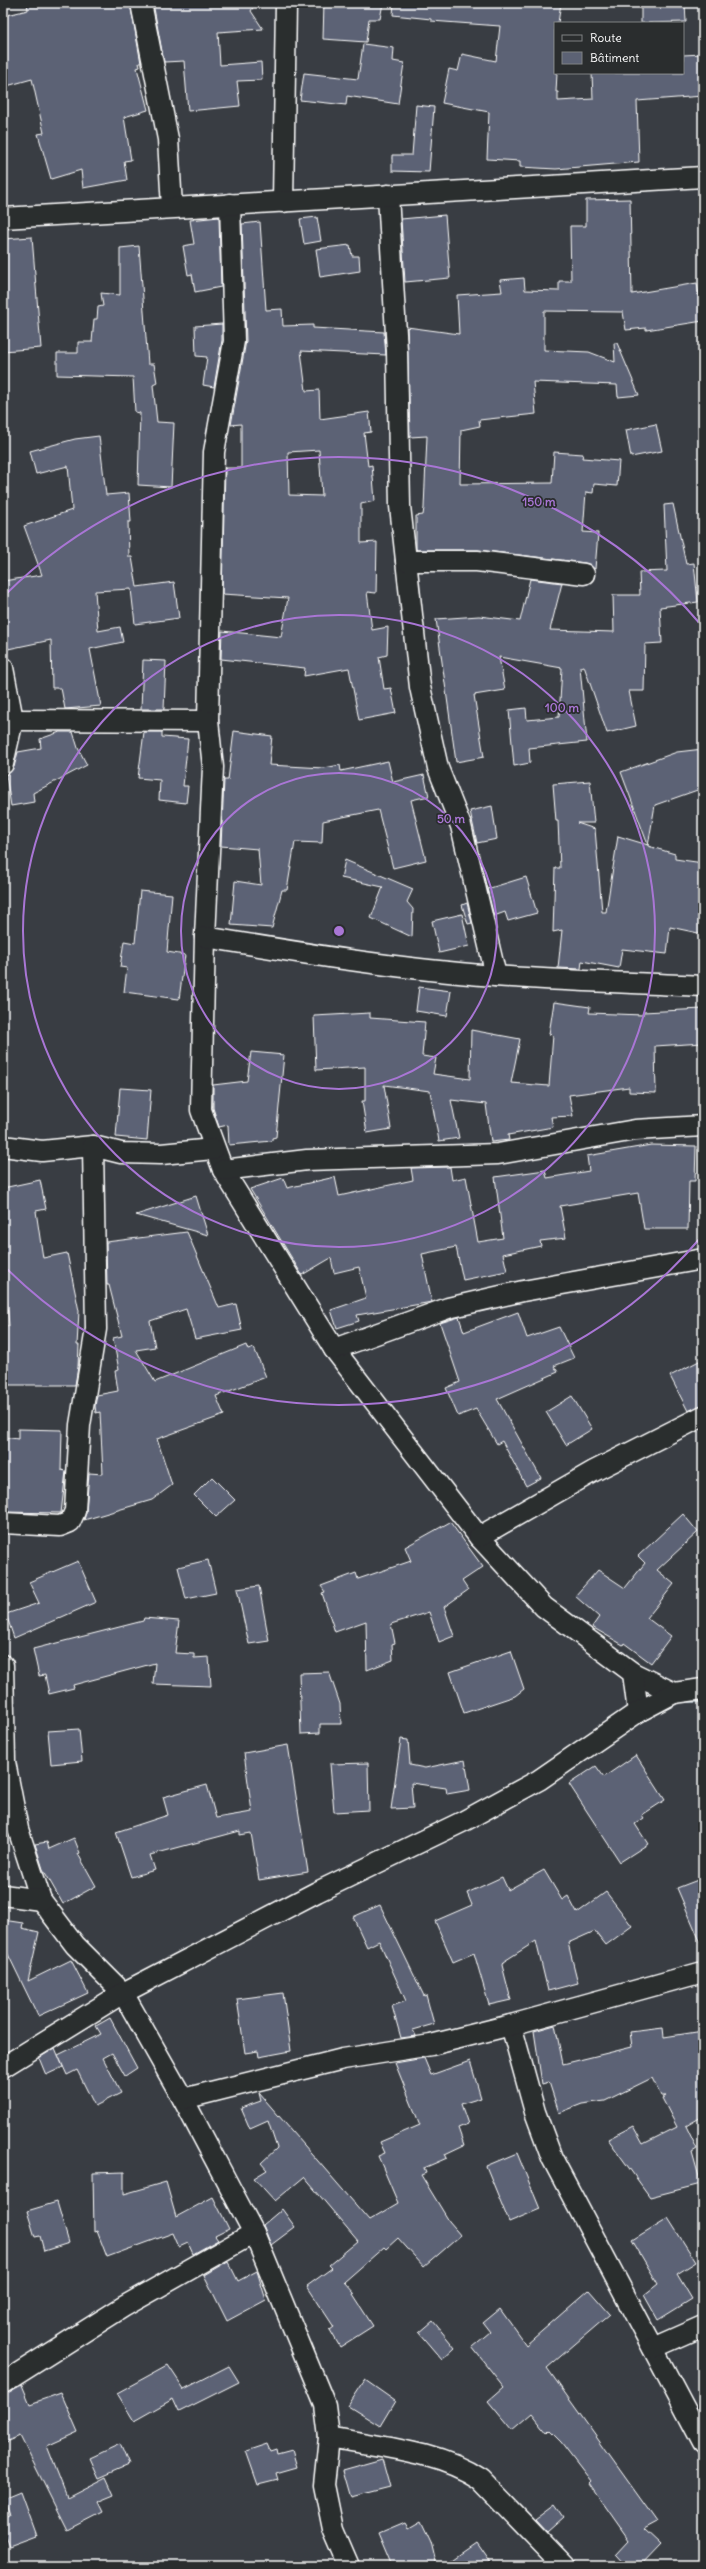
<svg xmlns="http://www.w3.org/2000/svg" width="706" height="2569" viewBox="0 0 706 2569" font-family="Delius,sans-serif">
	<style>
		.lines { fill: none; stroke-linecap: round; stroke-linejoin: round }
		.stream { stroke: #a1acb4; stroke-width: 6 }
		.building { fill: #5c6274; stroke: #fff; fill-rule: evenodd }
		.street-casing { stroke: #fff; stroke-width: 23 }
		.street { stroke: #2a2d2e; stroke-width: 20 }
		.ring { fill: none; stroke: #a976d5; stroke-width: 2 }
		.centre { fill: #a976d5; stroke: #2a2d2e; stroke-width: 2 }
		.ring-label { font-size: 12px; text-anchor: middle; font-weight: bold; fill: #a976d5; stroke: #2a2d2e; stroke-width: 3.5; stroke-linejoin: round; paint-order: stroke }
	</style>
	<rect width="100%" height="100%" fill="#393d43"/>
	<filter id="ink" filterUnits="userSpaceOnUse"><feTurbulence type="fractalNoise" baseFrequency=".025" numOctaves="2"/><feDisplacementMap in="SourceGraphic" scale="8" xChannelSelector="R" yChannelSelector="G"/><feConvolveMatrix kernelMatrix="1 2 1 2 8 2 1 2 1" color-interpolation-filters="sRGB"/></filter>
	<g filter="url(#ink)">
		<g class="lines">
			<polyline class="stream" points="689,1700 703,1700"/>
		</g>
		<g class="building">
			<polygon points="27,3 130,3 141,63 139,63 140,67 137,68 148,110 124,117 131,160 124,161 127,180 83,188 81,170 51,179 38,134 44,133 32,79 3,87 3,16 28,10"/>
			<polygon points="153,3 255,3 251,11 263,29 218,32 220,65 261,62 262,80 237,81 240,106 188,111 184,61 164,62"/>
			<polygon points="324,3 383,3 380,19 369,19 366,42 323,39"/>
			<polygon points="394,3 561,3 558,23 555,23 555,73 557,73 556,92 558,92 558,101 593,99 592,73 683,73 683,55 703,54 703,96 637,101 639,162 556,169 520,167 520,161 487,159 489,112 442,103 449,69 458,71 462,54 496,61 500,26 431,21 431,19 393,15"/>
			<polygon points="641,3 685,3 686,22 641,23"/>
			<polygon points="363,44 394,48 393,61 404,63 398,104 347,96 346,105 300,100 304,73 358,79"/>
			<polygon points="416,105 434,107 429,172 392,171 392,155 412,155"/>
			<polygon points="630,199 632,294 697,283 703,321 646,330 646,328 626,330 623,312 544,311 544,350 589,352 615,362 614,343 617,343 639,395 618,397 617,385 533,382 536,414 479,420 480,426 461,430 460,484 552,483 554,452 583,454 582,458 619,461 617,486 594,484 593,493 586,492 583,532 598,533 595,569 585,563 478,550 416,550 416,516 423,515 424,508 427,436 410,437 407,327 459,334 457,295 502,292 500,280 524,278 525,290 559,291 559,281 571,281 570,226 586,226 586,200"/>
			<polygon points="445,215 450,278 405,282 401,219"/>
			<polygon points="219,217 221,287 195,292 192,274 188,275 183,246 194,244 190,220"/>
			<polygon points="317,217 321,241 304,244 300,219"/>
			<path d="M260,222L266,310L282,309L283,326L313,325V328L384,332L386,355L301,351L306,391L319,390L320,419L369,412L371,432L364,433L368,466L372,465L375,501L361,504V543L377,542L376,593L367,592L372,630L388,627L387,655L379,657L384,689L391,688L396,713L359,720L349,668L304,676L305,668L221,659L222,631L281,637L288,598L222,594L225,468H241V424L231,425L246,341L242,224ZM319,450L322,496L289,495L288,452Z"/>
			<polygon points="32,237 41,348 3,351 3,239"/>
			<polygon points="350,245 352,256 359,256 360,271 320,277 316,249"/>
			<polygon points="139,246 148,364 154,364 157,383 153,385 157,422 174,423 171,487 138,485 140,413 135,412 133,377 57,375 57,353 78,353 78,342 92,342 94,319 97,319 98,307 103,306 101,293 120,295 120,248"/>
			<polygon points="222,324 222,340 214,387 203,385 207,357 196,356 195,326"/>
			<polygon points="656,424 662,451 631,457 626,430"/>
			<polygon points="99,436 106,495 129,493 131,522 128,522 129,557 132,557 137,587 174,582 179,618 135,624 131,589 95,591 98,631 120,627 123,642 90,649 101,706 65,709 61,688 52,688 51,640 8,649 3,625 3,581 42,575 24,526 72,510 68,466 36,474 30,451 75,439"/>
			<polygon points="673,504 686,564 694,563 698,602 660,607 662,643 645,644 644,691 629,691 636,726 607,733 584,666 580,667 587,742 529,748 530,763 514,766 509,710 526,708 527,720 559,717 562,668 499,657 505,690 474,695 484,757 456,762 436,619 479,616 520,621 530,579 562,583 550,630 614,632 613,595 640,595 639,572 667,571 664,505"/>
			<polygon points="143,660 166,661 164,709 141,709"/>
			<polygon points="234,731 272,736 269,765 324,768 340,765 341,771 388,761 393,782 424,775 429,796 411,800 426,860 393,868 378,810 323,821 322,843 295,842 287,890 282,890 272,928 231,925 235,881 261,885 258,849 221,846 224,780 228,780"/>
			<polygon points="60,732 73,732 78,748 87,765 33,793 34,802 11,806 6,775 14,767 18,752 41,748 40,739"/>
			<polygon points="144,732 162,732 162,737 188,739 183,786 188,786 186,803 159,800 160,780 138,778"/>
			<polygon points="703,749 703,788 655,805 648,846 675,854 675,859 703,863 703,934 670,927 667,954 622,949 619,968 582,961 581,969 558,968 562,930 553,932 555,868 560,868 558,821 556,821 553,784 590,781 594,823 577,823 595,829 602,912 606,912 618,836 648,845 621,772 677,752"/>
			<polygon points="492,806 497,839 477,843 470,811"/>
			<polygon points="345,860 413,889 407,902 413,909 412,937 371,918 383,887 341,878"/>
			<polygon points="526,877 537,913 508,921 505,912 494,916 487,889"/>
			<polygon points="140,891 172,894 167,952 185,955 179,999 124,992 127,968 120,967 124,941 135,943"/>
			<polygon points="467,903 472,923 468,924 462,905"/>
			<polygon points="462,914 469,946 439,953 432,921"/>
			<polygon points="419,987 451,991 447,1016 416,1011"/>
			<polygon points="554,1002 590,1007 589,1013 643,1015 643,1012 703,1009 703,1043 655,1046 656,1093 629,1092 629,1087 569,1095 573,1116 551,1117 553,1127 508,1135 509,1140 491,1142 486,1104 451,1100 459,1138 439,1141 430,1091 384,1085 391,1129 367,1133 362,1101 365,1101 365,1067 316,1070 314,1016 370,1013 370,1018 425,1022 422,1056 436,1058 433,1074 470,1079 471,1030 520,1039 511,1083 549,1086 553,1035 549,1034"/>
			<polygon points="251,1052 284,1055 276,1137 272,1138 272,1141 229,1145 228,1125 219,1127 213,1108 213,1085 247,1081"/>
			<polygon points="120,1088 151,1090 147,1140 116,1137"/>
			<polygon points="651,1145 696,1146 695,1181 689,1181 688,1229 644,1229 638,1193 560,1206 566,1238 540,1241 541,1246 503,1254 507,1271 463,1280 456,1247 422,1254 432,1302 357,1315 359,1321 337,1328 331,1310 366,1298 359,1267 334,1273 331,1258 302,1275 250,1189 283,1178 287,1188 335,1177 339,1196 413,1180 411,1168 450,1167 452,1180 466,1177 478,1242 503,1238 495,1177 545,1170 547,1178 589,1171 587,1156"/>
			<polygon points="40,1180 46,1209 36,1211 43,1258 67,1253 79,1311 77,1345 79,1345 78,1367 75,1385 9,1385 4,1326 9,1326 5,1277 3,1278 3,1188"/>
			<polygon points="196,1196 208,1235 136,1215"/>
			<polygon points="187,1232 219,1308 236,1304 242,1330 195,1339 186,1309 150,1321 155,1347 136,1350 155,1382 246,1345 248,1350 254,1348 266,1377 216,1396 224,1415 157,1439 172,1485 152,1500 84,1520 86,1512 89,1473 103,1474 100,1412 96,1413 95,1406 97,1395 118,1391 115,1371 119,1370 113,1338 122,1336 109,1285 107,1285 106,1242"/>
			<polygon points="518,1312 527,1338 559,1327 574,1358 554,1366 558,1372 497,1399 541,1478 526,1486 502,1441 497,1444 476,1409 458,1416 446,1388 460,1382 440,1323 459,1317 464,1332"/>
			<polygon points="703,1359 703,1405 688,1411 670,1376"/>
			<polygon points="572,1396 592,1429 566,1445 546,1412"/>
			<polygon points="18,1429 62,1430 61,1470 66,1471 61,1513 3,1512 3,1437 18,1439"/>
			<polygon points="212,1477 235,1500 216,1517 194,1495"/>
			<polygon points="683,1514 698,1532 657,1570 674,1584 647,1618 671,1636 651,1663 624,1643 623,1645 592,1627 599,1617 575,1596 598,1570 625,1588 645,1563 638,1556"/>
			<polygon points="450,1522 483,1567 462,1581 468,1590 444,1607 454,1636 439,1642 429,1612 391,1624 395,1643 392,1644 393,1660 367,1670 366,1621 335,1632 322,1593 325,1592 321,1586 356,1573 358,1579 411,1561 405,1547"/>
			<polygon points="208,1560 216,1593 186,1599 178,1567"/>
			<polygon points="78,1561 96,1602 14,1638 6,1614 39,1603 29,1582"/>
			<polygon points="259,1586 269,1641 249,1644 237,1589"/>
			<polygon points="144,1618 179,1621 175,1653 194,1654 194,1658 209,1657 211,1686 153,1684 155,1663 73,1685 74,1688 49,1694 45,1675 39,1676 33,1649 143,1621"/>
			<polygon points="511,1651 524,1689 515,1696 464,1713 450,1672"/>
			<polygon points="329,1672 340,1704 341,1724 320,1724 320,1733 301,1734 299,1673"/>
			<polygon points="79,1729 82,1761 51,1764 48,1731"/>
			<polygon points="401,1739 408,1740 410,1765 425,1768 465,1760 470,1790 447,1794 446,1788 411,1783 413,1808 391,1809"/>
			<polygon points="288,1745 308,1872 259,1880 251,1833 240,1835 240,1831 150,1855 155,1870 131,1877 116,1832 168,1815 163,1797 207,1785 216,1818 252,1812 244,1753"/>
			<polygon points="636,1755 665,1800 642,1815 644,1818 635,1824 648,1844 620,1862 569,1784 596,1766 604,1777"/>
			<polygon points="368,1763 369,1810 334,1812 330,1764"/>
			<polygon points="74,1838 80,1853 78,1854 96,1886 63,1904 43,1869 35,1844 47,1842 49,1849"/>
			<polygon points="544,1870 562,1900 568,1896 577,1913 606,1892 632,1926 606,1945 595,1931 568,1943 578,1983 548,1991 536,1941 503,1962 502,1965 511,2000 489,2005 474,1953 453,1962 435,1921 472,1905 467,1893 502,1877 508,1890"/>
			<polygon points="703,1878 703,1948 677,1888"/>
			<polygon points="380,1905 424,1996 426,1995 434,2024 413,2030 416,2036 401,2038 392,2006 406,2001 379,1941 367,1947 353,1917"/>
			<polygon points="3,1920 23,1923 22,1928 39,1932 28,1981 71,1960 88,1993 38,2016 3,1944"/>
			<polygon points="283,1993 291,2051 259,2057 258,2051 245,2053 237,1999"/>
			<polygon points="110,2018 137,2068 125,2076 112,2053 103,2058 121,2093 95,2106 77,2070 67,2075 58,2055 101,2034 96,2026"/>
			<polygon points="555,2025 563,2064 632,2047 630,2032 663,2028 664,2037 703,2031 703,2116 686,2126 697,2149 692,2152 701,2184 650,2197 608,2139 633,2126 643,2144 677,2127 662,2098 666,2096 661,2096 652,2078 605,2101 582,2104 559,2113 549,2082 542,2084 534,2031"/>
			<polygon points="55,2048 63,2067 46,2075 39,2058"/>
			<polygon points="424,2058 431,2075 470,2061 481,2098 461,2104 468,2124 458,2128 464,2145 445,2154 447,2158 424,2168 426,2173 421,2175 449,2221 461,2235 424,2267 398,2238 386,2249 384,2247 344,2282 355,2294 353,2295 373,2326 340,2347 330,2330 334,2327 307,2286 332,2268 329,2265 358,2241 304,2177 275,2201 254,2178 267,2170 261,2163 277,2148 268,2121 250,2129 241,2108 261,2101 259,2093 369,2220 398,2203 378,2156 385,2153 380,2142 420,2125 395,2063"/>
			<polygon points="517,2153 540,2209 509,2222 486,2166"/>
			<polygon points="124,2172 124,2194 166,2182 176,2217 213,2197 229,2229 215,2236 218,2240 193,2254 188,2243 179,2247 173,2233 107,2257 97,2231 94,2232 93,2173"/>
			<polygon points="57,2202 69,2243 44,2251 40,2236 35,2237 27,2211"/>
			<polygon points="282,2209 295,2227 271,2245 263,2225"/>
			<polygon points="668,2218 696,2262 677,2274 692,2299 658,2320 644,2295 658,2284 632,2240"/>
			<polygon points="228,2261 238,2281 257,2271 266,2300 227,2321 204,2275"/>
			<polygon points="589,2290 610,2314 547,2368 657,2522 644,2529 660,2544 639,2566 627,2566 616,2554 629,2540 589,2483 591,2481 561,2442 549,2430 547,2432 532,2413 512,2430 488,2401 504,2387 472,2347 490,2332 483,2323 500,2309 526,2345"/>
			<polygon points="433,2321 455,2348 442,2360 419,2333"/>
			<polygon points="168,2365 184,2389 229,2366 239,2382 179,2412 173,2399 134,2421 117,2393"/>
			<polygon points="365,2380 395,2401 380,2426 348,2406"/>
			<polygon points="22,2385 30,2404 61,2393 78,2432 47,2446 67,2497 106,2477 114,2495 97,2502 102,2512 67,2530 20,2436 3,2443 3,2394"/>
			<polygon points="120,2444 129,2465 99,2478 90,2458"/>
			<polygon points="267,2444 270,2451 276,2449 277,2454 292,2450 297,2467 276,2473 278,2480 258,2485 246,2451"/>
			<polygon points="382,2459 390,2488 351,2498 343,2470"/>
			<polygon points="20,2492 36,2536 9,2546 3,2530 3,2519 10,2516 3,2499"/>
			<polygon points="555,2504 564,2517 547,2532 535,2519"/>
			<polygon points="420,2520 430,2541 436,2566 393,2566 379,2533 405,2522 408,2527"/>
			<polygon points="476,2543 492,2566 443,2566"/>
		</g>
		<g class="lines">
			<g class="street-casing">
				<g id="street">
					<polyline points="141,3 168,139 172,207"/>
					<polyline points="388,195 397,351 400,506 420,687 438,768 461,826 496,976"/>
					<polyline points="283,202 286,3"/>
					<polyline points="230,204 234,341 214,452 208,721 213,767 205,937 201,1110 223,1170 334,1349 479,1537 544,1607 633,1673 674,1693"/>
					<polyline points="3,218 703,177"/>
					<polyline points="406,561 477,561 584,574"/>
					<polyline points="3,668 13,720 3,764"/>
					<polyline points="13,720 208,721"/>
					<path d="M205,937C301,953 397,969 495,976C564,981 634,983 703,986"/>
					<polyline points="3,1146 42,1151 93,1146 121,1153 161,1154 213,1149"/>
					<polyline points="223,1170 307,1160 498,1154 635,1130 703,1126"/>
					<polyline points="334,1349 448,1308 523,1291 703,1259"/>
					<polyline points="3,1523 60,1526 70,1522 75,1511 80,1425 96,1329 93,1146"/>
					<polyline points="479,1537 594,1471 703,1416"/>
					<polyline points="3,1665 5,1762 18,1829 41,1900 75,1945 123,1993 183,2099 254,2233 325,2405 329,2437 324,2485 333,2529 349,2566"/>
					<polyline points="633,1673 638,1712"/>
					<polyline points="3,1895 41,1900"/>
					<polyline points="511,2025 535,2112 552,2158 703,2443"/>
					<polyline points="3,2067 123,1993 317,1892 464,1821 539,1780 638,1712 674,1693 703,1689"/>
					<polyline points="183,2099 343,2059 431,2045 511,2025 703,1972"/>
					<polyline points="653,2348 703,2326"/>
					<polyline points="3,2383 123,2307 254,2233"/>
					<path d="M329,2437C379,2447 438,2451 480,2479L564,2566"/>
				</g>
			</g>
			<use href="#street" class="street"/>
		</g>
	</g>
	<g class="ring">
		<circle cx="339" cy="931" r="158"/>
		<circle cx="339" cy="931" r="316"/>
		<path d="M702 1236A474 474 0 0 1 4 1266M4 596A474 474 0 0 1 702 626"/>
	</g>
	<circle cx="339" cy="931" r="6" class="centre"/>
	<g class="ring-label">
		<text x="539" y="506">150 m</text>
		<text x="562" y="712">100 m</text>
		<text x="451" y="823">50 m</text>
	</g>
	<rect width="706" height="2569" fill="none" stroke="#2a2d2e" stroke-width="16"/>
	<rect x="8" y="8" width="690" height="2553" fill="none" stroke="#fff" stroke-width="1.5" filter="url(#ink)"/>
	<rect x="554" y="22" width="130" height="52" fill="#2a2d2e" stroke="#7f8182"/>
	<rect x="562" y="35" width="20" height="6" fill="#2a2d2e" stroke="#7f8182"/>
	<text x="590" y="42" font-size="12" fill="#ffffff">Route</text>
	<rect x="562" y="52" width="20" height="12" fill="#5c6274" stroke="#7f8182"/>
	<text x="590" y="62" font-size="12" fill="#ffffff">Bâtiment</text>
</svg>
